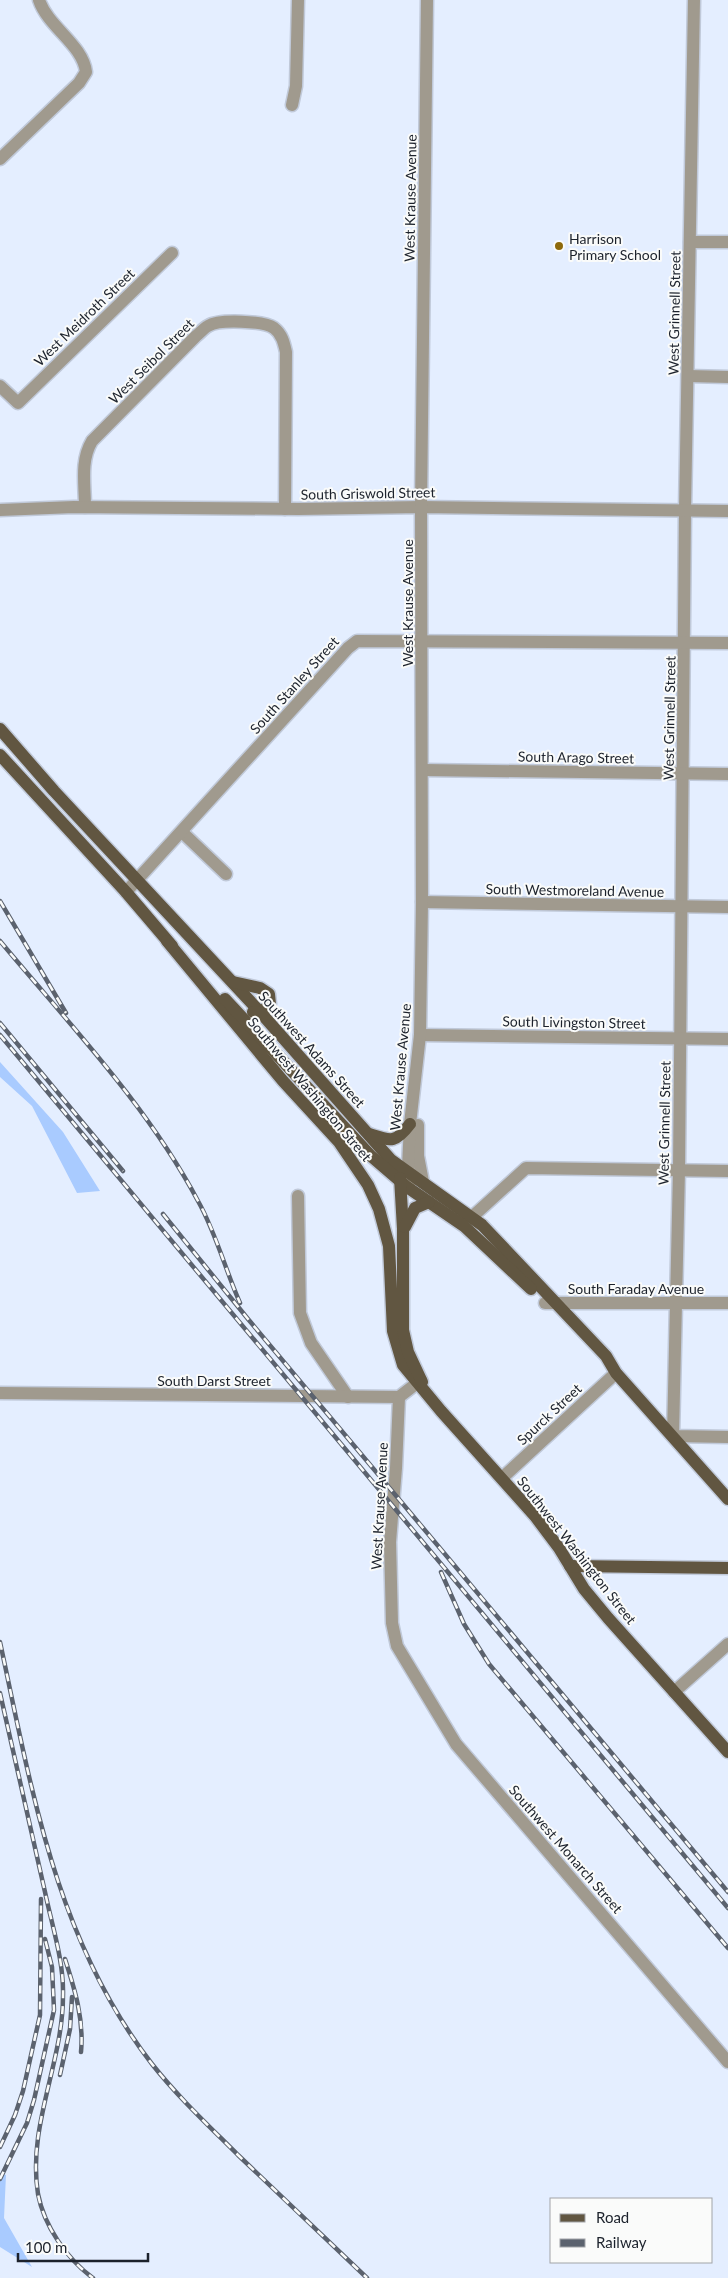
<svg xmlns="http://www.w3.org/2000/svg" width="728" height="2278" viewBox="0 0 728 2278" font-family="Lato,sans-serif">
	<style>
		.green { fill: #a9cbff }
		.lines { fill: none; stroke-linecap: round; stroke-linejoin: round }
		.minor-casing { stroke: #c0c9d9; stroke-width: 15 }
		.major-casing { stroke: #c0c9d9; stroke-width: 15 }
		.minor { stroke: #a09a8e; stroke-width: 12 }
		.major { stroke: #615641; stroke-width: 12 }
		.rail-casing { stroke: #5b626e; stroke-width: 4.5 }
		.rail { stroke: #fafbfa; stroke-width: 2.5; stroke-dasharray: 8; stroke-linecap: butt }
		.poi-dot { fill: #8d690b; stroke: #fafbfa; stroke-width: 2 }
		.labels { text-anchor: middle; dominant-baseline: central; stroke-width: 4; stroke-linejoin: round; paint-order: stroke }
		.street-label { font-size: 14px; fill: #1c222c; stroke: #fafbfa }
		.poi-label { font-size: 14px; fill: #1c222c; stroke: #fafbfa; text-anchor: start }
	</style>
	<rect width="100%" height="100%" fill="#e4eeff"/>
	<g class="green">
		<polygon points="0,1062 63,1132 100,1191 77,1193 32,1106 0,1077"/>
		<polygon points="0,2173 6,2175 4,2218 32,2267 0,2247"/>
	</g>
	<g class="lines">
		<g class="minor-casing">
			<g id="minor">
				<polyline points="694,0 685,511 679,1170 673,1436 728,1437"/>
				<polyline points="292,105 296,86 298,0"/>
				<path d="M0,159L79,83L86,72C83,45 48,27 39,0"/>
				<polyline points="690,242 728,242"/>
				<polyline points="688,376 728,377"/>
				<polyline points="0,386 18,403 172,253"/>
				<path d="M85,507C85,485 80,461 92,441L196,336C200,333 204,328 208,326C219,319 264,321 274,328C282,334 284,343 286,352L285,509"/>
				<polyline points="0,510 74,507 298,509 421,507 728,511"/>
				<polyline points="423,770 728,774"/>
				<polyline points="182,832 226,874"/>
				<polyline points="126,892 348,648 357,641 728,643"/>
				<polyline points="422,902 728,907"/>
				<polyline points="420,1035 728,1039"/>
				<polyline points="418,1125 418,1156 423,1182"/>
				<polyline points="411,1181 408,1167 410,1124 420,1035 422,902 421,507 427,0"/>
				<polyline points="298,1196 300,1313 311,1343 348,1397"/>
				<polyline points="472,1217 526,1168 728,1171"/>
				<polyline points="545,1303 728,1303"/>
				<polyline points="0,1393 399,1397 421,1380"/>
				<polyline points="399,1397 396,1468 390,1542 392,1623 397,1646 456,1744 728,2062"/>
				<polyline points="502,1478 616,1373"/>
				<polyline points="674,1692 728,1644"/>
			</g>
		</g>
		<g class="major-casing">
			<g id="major">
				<polyline points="0,729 54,791 261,1013 391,1160 482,1225 606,1356 616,1373 728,1499"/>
				<polyline points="0,755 126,892 172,946"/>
				<polyline points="167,941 283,1081 339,1142 368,1185 379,1209 389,1246 393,1331 403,1365 441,1411 535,1516 559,1548 584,1589 608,1618 728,1752"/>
				<polyline points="233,982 260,988 269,994 270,1004 261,1013 253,1012"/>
				<polyline points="225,999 371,1156 407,1187 464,1226 531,1289"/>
				<path d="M369,1134C391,1141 395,1144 410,1124"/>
				<polyline points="400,1178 403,1229 403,1330 408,1352 422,1382"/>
				<polyline points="405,1227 415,1208 429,1202"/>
				<polyline points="570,1566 728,1568"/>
			</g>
		</g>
		<use href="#minor" class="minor"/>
		<use href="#major" class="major"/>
		<g class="rail-casing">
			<g id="rail">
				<polyline points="0,901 66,1013"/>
				<path d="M0,941C69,1024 147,1105 198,1201C216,1233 225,1269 240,1303"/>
				<polyline points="0,1023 123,1171"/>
				<polyline points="0,1035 728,1908"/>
				<polyline points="163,1214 248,1319 728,1892"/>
				<polyline points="441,1572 464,1624 489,1664 728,1948"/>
				<path d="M0,1642C32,1791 56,1940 152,2064C178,2097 208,2125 238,2155C281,2196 324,2237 367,2278"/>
				<path d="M0,1693C15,1759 30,1825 45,1892C52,1926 64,1961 63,1996C63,2063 27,2126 38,2194C44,2226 67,2259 93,2278"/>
				<path d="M65,1959C75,1990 84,2019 81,2052"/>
				<polyline points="60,2075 70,2029 72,1997"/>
				<polyline points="0,2147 15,2115 23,2091 40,2015 41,1899"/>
				<polyline points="0,2179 27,2123 34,2100 54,2010 52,1967 45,1939"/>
			</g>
		</g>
		<use href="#rail" class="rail"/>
	</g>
	<circle class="poi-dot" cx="559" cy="246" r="5"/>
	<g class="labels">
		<g class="street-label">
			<text transform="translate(410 198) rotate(-89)">West Krause Avenue</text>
			<text transform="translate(674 313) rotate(-89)">West Grinnell Street</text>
			<text transform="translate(84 317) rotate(-44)">West Meidroth Street</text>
			<text transform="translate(151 361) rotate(-45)">West Seibol Street</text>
			<text transform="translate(368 493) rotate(-1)">South Griswold Street</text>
			<text transform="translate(407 603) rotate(-90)">West Krause Avenue</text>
			<text transform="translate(294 685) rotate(-48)">South Stanley Street</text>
			<text transform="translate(669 718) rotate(-89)">West Grinnell Street</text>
			<text transform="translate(576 757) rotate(1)">South Arago Street</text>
			<text transform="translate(575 890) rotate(1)">South Westmoreland Avenue</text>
			<text transform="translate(574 1022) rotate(1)">South Livingston Street</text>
			<text transform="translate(312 1049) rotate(48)">Southwest Adams Street</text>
			<text transform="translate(400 1067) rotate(-85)">West Krause Avenue</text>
			<text transform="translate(310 1089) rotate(50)">Southwest Washington Street</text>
			<text transform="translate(664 1123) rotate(-89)">West Grinnell Street</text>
			<text x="636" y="1288">South Faraday Avenue</text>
			<text x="214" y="1380">South Darst Street</text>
			<text transform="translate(549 1414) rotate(-43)">Spurck Street</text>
			<text transform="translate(379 1506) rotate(-87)">West Krause Avenue</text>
			<text transform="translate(577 1550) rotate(52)">Southwest Washington Street</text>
			<text transform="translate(566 1849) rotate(49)">Southwest Monarch Street</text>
		</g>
		<g class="poi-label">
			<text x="569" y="238">Harrison<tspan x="569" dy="16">Primary School</tspan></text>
		</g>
	</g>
	<rect x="550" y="2198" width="162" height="65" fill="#fafbfa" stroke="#a1a4a8"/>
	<rect x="560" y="2214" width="25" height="8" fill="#615641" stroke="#a1a4a8"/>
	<text x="596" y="2223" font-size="15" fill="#1c222c">Road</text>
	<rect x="560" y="2239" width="25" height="8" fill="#5b626e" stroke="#a1a4a8"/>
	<text x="596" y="2248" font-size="15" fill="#1c222c">Railway</text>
	<path d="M18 2253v8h130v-8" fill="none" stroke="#1c222c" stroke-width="2.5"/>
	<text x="25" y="2253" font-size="15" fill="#1c222c" stroke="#fafbfa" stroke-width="4" paint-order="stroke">100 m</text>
</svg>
